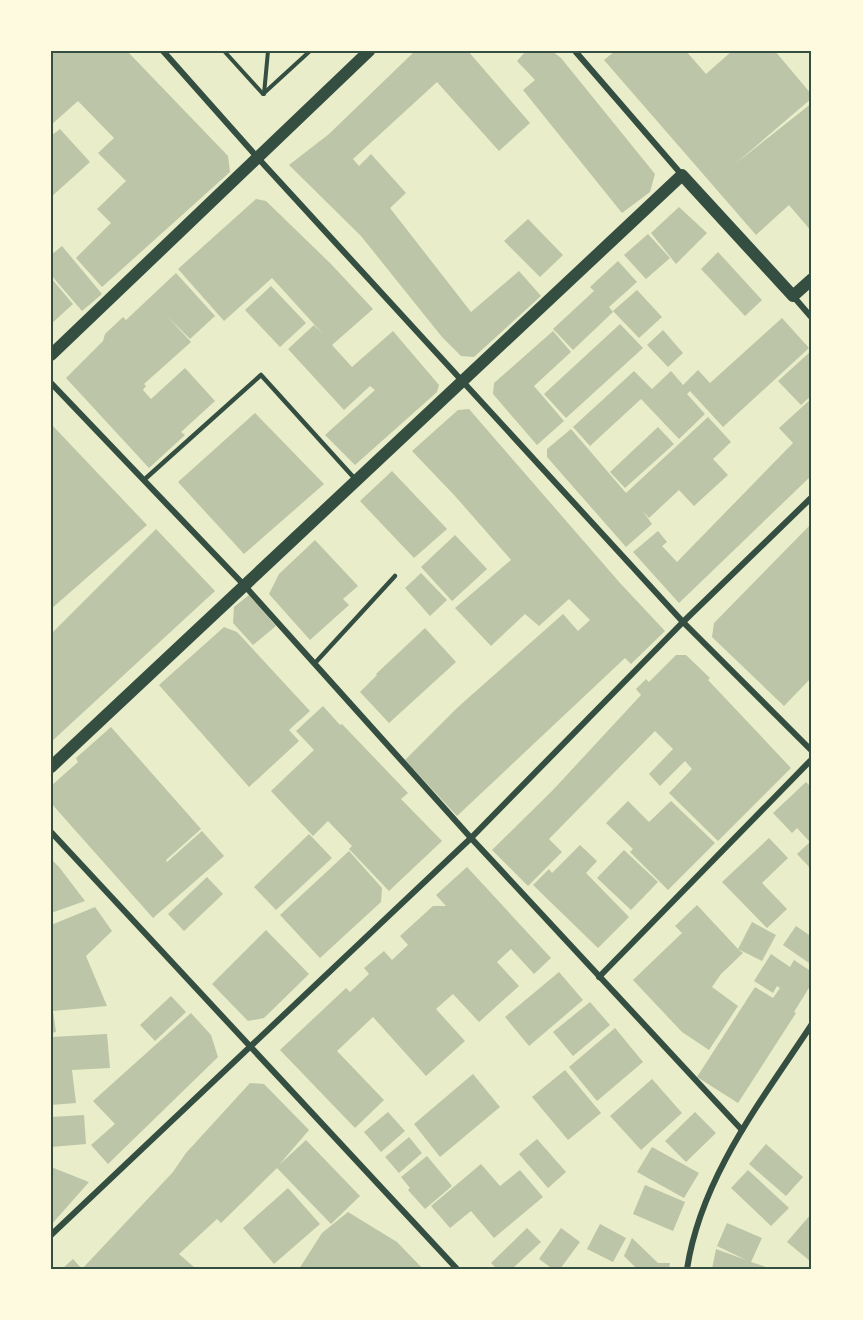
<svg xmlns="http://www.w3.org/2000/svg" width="863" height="1320" viewBox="0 0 863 1320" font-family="Barlow,sans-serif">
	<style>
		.building { fill: #bcc5a7 }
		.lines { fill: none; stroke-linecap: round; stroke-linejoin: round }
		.path { stroke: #344e41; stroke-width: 4 }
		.service { stroke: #344e41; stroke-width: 4.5 }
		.minor { stroke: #344e41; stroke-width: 6 }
		.secondary { stroke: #344e41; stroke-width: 12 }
		.neatline { fill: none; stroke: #344e41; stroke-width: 2 }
	</style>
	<rect width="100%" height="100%" fill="#e9edc9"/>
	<g class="building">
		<polygon points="51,51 127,51 228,156 230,172 102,287 76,258 111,223 97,209 126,181 98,153 114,138 78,101 51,125"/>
		<polygon points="415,51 468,51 530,123 499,151 437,82 353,159 359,166 371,154 406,193 390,208 471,312 519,271 541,296 474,357 461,356 442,337 361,236 289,165 329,134"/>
		<polygon points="526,51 552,51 561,58 655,174 650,192 622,213 523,90 535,80 517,61"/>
		<polygon points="615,51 686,51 706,74 732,51 775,51 812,95 812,98 735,164 812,103 812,232 789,205 756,235 604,60"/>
		<polygon points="60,129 90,162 51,197 51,136"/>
		<polygon points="256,199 266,201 331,264 373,309 332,345 352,367 393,331 439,385 437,392 355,465 325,435 375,390 370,386 344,410 288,349 314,325 323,334 272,278 224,321 178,269"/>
		<polygon points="679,207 707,233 676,264 651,233"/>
		<polygon points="528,219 563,255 540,277 504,241"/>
		<polygon points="648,234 670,258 646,279 624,255"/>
		<polygon points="62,246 102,294 82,311 51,275 51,255"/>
		<polygon points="718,252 762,300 745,316 701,269"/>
		<polygon points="618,261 637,282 609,307 613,312 573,350 553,329 594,291 590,287"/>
		<polygon points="176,273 215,316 190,339 167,316 191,342 144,384 146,386 143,390 151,399 185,368 215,401 181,432 185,435 149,468 66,378 103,341 105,334 123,317 126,320"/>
		<polygon points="51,278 73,304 51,324"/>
		<polygon points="271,286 306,323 280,347 245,310"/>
		<polygon points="637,290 662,317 639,338 613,311"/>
		<polygon points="782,318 809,348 723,427 690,391 687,394 705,414 679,439 641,399 590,446 573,427 634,371 652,389 671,371 683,385 698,370 710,383"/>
		<polygon points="620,324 643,348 566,418 544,394"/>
		<polygon points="663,330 683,353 668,367 647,345"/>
		<polygon points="553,331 571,352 534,386 564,421 537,445 493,394 494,383"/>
		<polygon points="810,352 812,354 812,395 801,405 778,381"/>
		<polygon points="812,398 812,475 679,603 633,552 658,531 667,542 662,546 677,562 793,443 779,428"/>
		<polygon points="469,409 620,583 665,631 631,664 625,658 457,816 405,760 458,707 563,614 578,631 590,620 569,599 539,626 525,614 491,646 455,608 511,560 455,496 412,451 458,410"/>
		<polygon points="255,413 324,484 244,554 178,482"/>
		<polygon points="708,417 731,442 713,459 728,475 694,506 679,490 649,518 642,510 652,524 626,547 547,457 547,449 571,429 626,493"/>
		<polygon points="51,424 147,525 51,609"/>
		<polygon points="658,427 674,444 625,488 610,472"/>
		<polygon points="392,471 447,529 414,558 360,501"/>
		<polygon points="812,523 812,677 784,706 712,637 714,623"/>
		<polygon points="156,529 215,591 51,742 51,634"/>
		<polygon points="455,535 487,569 452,601 421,567"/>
		<polygon points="315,540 358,586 343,599 349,605 310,640 269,594 279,574"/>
		<polygon points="421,573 447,600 430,616 405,588"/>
		<polygon points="249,595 276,626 253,645 233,623 234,607"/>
		<polygon points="224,627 237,632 310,711 289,730 299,741 249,787 159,685"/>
		<polygon points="425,628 456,662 389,723 360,692 377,675 376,674"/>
		<polygon points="676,655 686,655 710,678 708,680 791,768 718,841 669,793 692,769 685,761 660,786 649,774 673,749 655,731 549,839 562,852 528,886 492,850 552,791 641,695 636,689 646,679 649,682"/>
		<polygon points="323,706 340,725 342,724 408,793 401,799 442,841 389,891 349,849 352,846 328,821 313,836 271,791 314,750 296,731"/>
		<polygon points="111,727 201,829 166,860 167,862 202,831 224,856 153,918 51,803 51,786 78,762 76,758"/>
		<polygon points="806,782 812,788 812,870 797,854 810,842 797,828 792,833 773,813"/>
		<polygon points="628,801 649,822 671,801 715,843 668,890 630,852 633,849 606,823"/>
		<polygon points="309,834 332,858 276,910 254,887"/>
		<polygon points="769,838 788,858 762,883 787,909 767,928 722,882"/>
		<polygon points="580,845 597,861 586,873 629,917 598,948 533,885 549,869 552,873"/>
		<polygon points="624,850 658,882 631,910 597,878"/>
		<polygon points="349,851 382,888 381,902 320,958 280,915"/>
		<polygon points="51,859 59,867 85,901 51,913"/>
		<polygon points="467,867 551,958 534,974 511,949 497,962 519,986 479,1022 453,994 436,1009 465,1041 426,1076 373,1017 337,1051 384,1100 355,1128 280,1050 346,988 350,992 369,974 364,968 384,951 392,960 408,945 400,936 433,906 446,906 436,895"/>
		<polygon points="207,877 223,894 184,931 168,914"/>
		<polygon points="697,905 738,949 752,922 776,935 762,961 738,949 743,953 721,974 712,987 738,1006 709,1050 682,1032 633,980 682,933 675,926"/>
		<polygon points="95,907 112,931 86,956 107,1006 53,1011 56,1032 51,1033 51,925"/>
		<polygon points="796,926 812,937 812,965 783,945"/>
		<polygon points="266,930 309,974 264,1018 248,1021 212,984"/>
		<polygon points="771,954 790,967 794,960 812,972 812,983 794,1012 796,1013 738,1103 697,1077 755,987 773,998 780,988 777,986 773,993 754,981"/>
		<polygon points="559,972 583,1000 529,1046 505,1017"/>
		<polygon points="171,996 186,1012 155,1041 140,1025"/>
		<polygon points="590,1002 610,1025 573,1056 553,1032"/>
		<polygon points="191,1013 211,1035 218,1057 108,1164 91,1145 115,1124 93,1101"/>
		<polygon points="615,1028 643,1062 597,1101 569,1067"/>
		<polygon points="107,1034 110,1068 72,1070 76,1103 51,1105 51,1037"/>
		<polygon points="565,1070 601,1113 568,1140 532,1097"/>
		<polygon points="473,1074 500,1107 440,1157 414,1124"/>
		<polygon points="652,1079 682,1113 641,1150 610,1116"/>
		<polygon points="250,1083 264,1084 309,1130 279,1165 306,1140 360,1196 331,1224 277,1168 221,1223 217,1219 179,1254 196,1269 62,1269 73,1259 82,1269 173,1172 186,1153"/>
		<polygon points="388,1112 405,1131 381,1152 364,1132"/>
		<polygon points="695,1112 716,1133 686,1162 665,1141"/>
		<polygon points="84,1115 86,1144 51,1147 51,1117"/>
		<polygon points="409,1137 422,1153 399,1173 385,1157"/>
		<polygon points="537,1139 566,1172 548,1188 519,1154"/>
		<polygon points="766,1144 803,1177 786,1196 749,1164"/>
		<polygon points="652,1147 699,1173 684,1198 637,1172"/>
		<polygon points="427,1156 452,1186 425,1209 408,1190 410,1188 401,1177"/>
		<polygon points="481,1164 500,1186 520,1170 543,1197 494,1238 471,1211 450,1228 431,1206"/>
		<polygon points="51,1167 89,1182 51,1225"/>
		<polygon points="748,1170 789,1208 771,1226 731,1188"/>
		<polygon points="645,1185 685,1202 673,1231 633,1214"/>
		<polygon points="288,1188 320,1224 274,1264 243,1228"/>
		<polygon points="348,1212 397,1242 423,1269 299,1269 322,1233"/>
		<polygon points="811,1214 812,1258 810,1261 787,1242"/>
		<polygon points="727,1223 762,1238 751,1262 772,1269 712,1269 716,1249 746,1260 717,1246"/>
		<polygon points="600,1224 626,1238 613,1262 587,1249"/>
		<polygon points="527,1228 541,1242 512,1269 497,1269 491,1263"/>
		<polygon points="561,1228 580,1242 560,1269 553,1269 539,1259"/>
		<polygon points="632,1238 658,1263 670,1263 669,1269 637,1269 624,1256"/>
	</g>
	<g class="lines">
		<g class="path">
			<polyline points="224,51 263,94"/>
			<polyline points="263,94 310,51"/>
			<polyline points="264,94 268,51"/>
		</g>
		<g class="service">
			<polyline points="145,479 261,375 356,480"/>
			<polyline points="315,663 395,576"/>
		</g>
		<g class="minor">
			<polyline points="163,51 257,157 683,622 812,751"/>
			<polyline points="575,51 682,175"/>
			<polyline points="793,296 812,318"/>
			<polyline points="51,383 244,585 471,838 742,1130"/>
			<polyline points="51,832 457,1269"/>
			<polyline points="599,977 812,759"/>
			<polyline points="51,1235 471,838 683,622 812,497"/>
			<path d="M687,1269C701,1177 762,1100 812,1024"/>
		</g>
		<g class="secondary">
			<polyline points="51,355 369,51"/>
			<polyline points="51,767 682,175 793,296 812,279"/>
		</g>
	</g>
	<rect width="863" height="1320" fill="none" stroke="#fefae0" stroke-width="105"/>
	<rect x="52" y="52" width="758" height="1216" class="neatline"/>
</svg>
